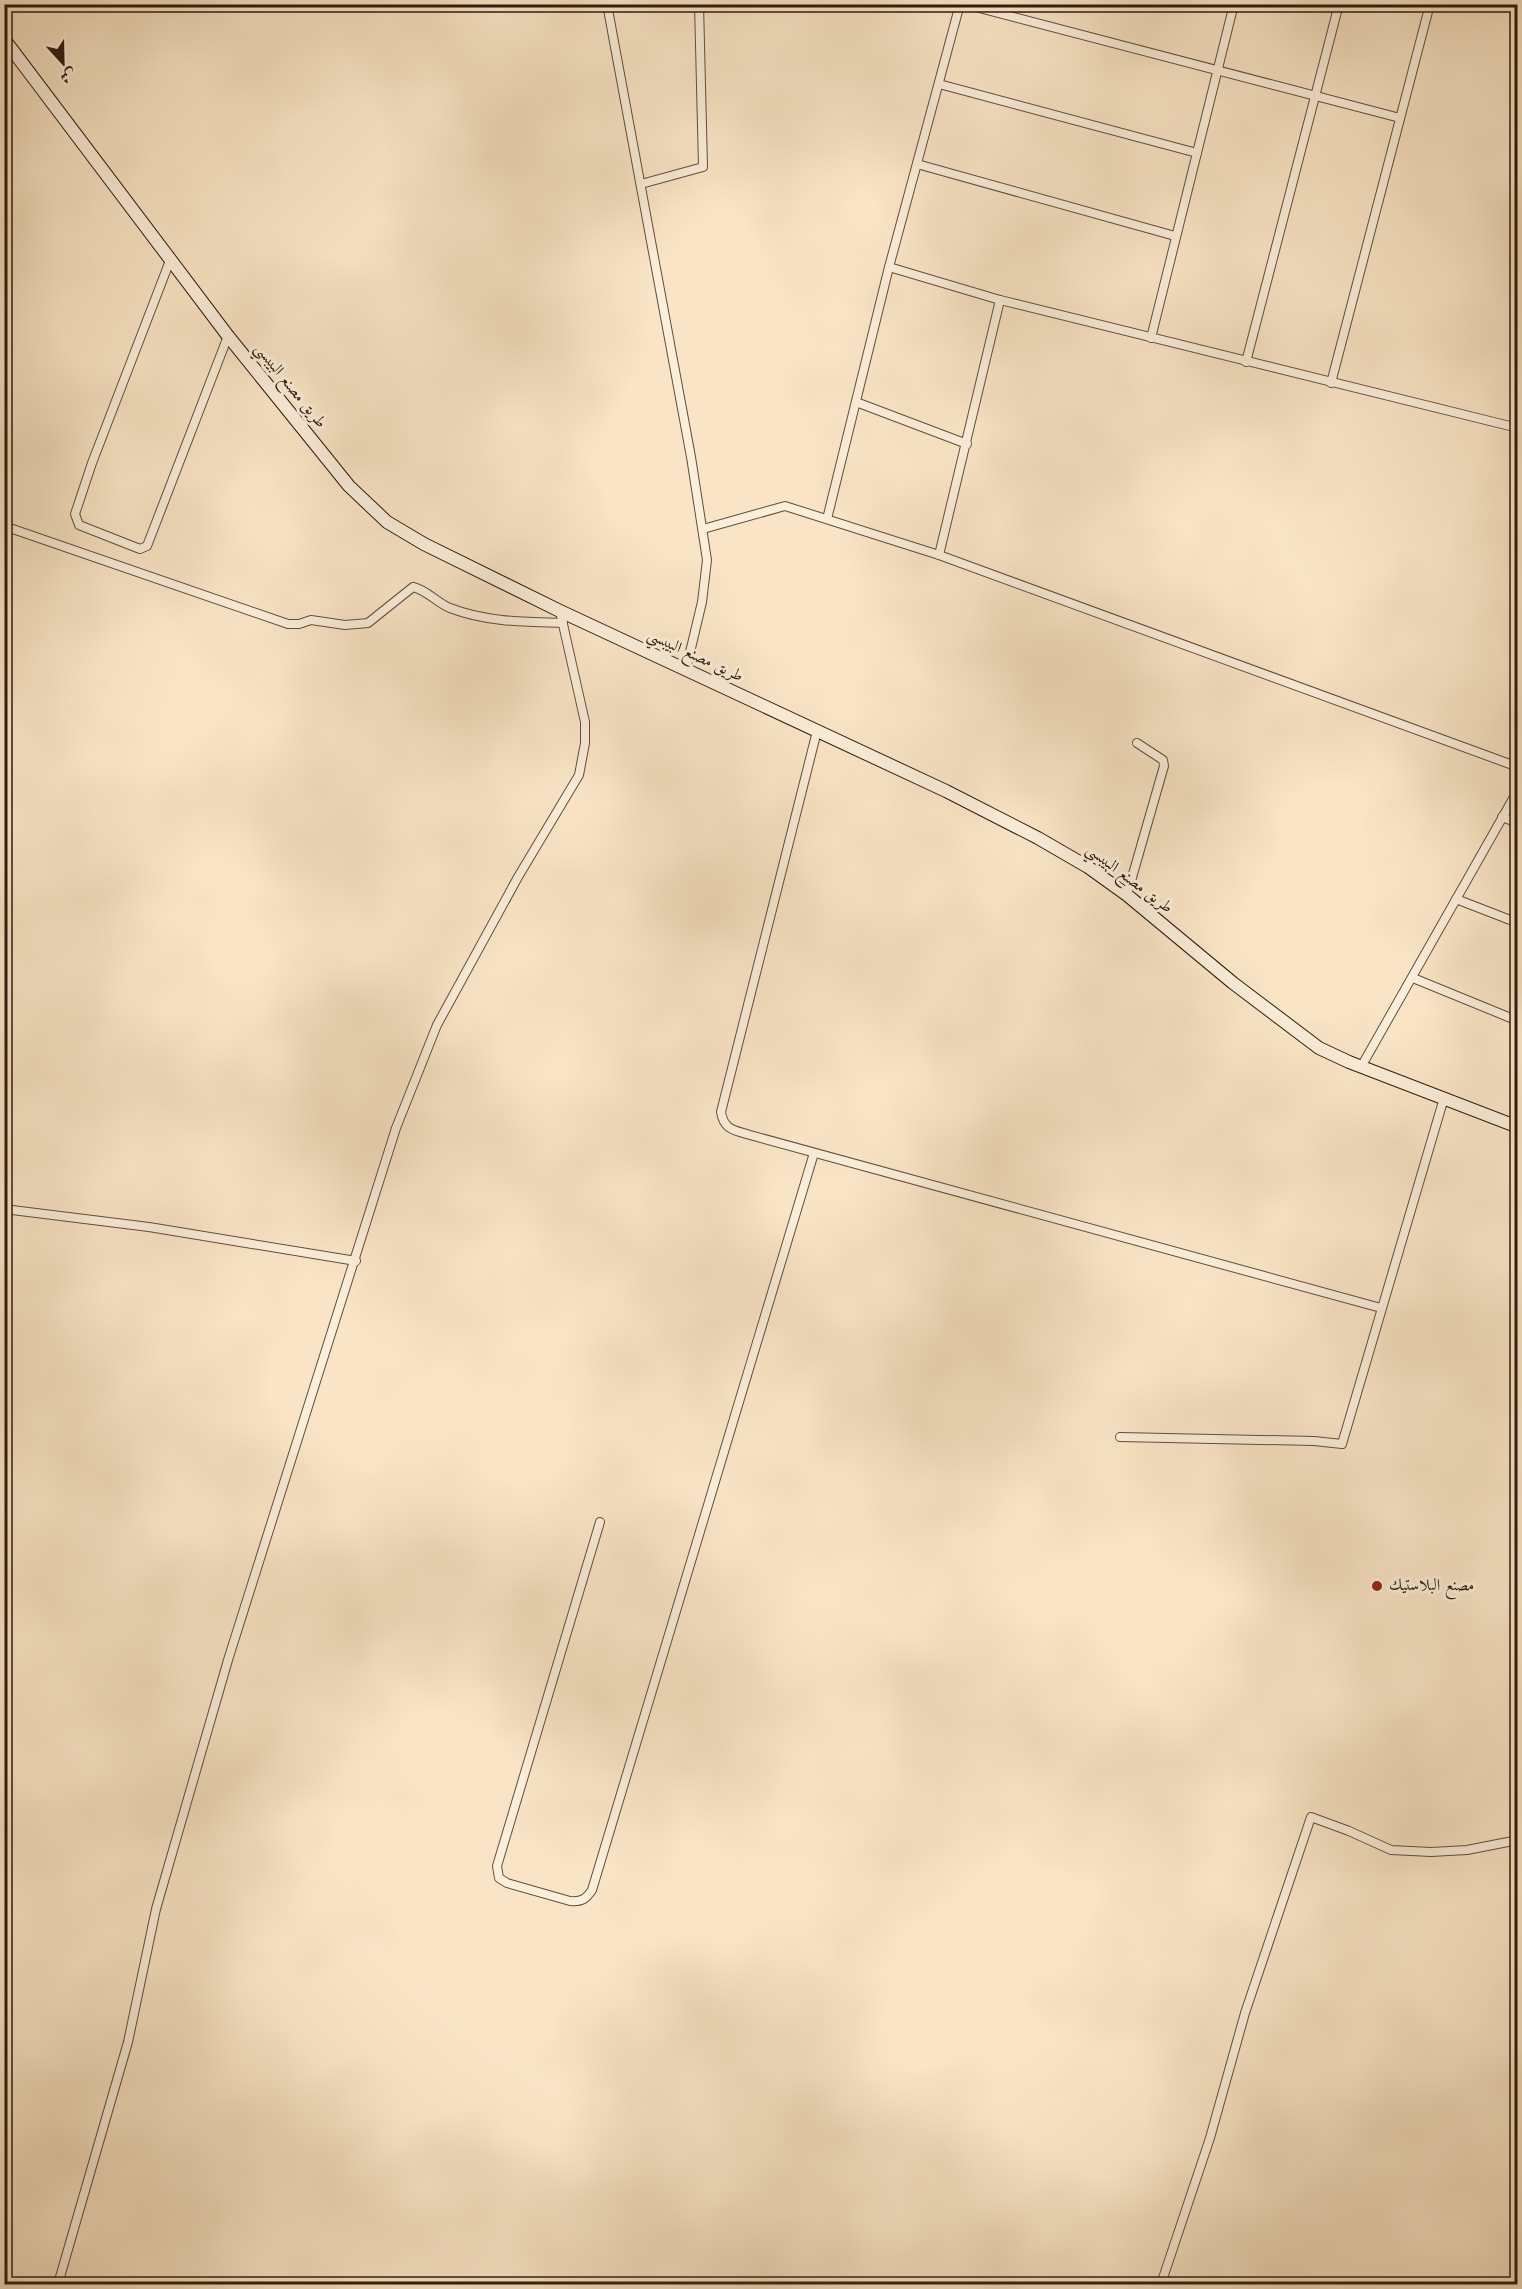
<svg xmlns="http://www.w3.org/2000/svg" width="1522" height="2289" viewBox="0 0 1522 2289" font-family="'Old Standard TT',Amiri,serif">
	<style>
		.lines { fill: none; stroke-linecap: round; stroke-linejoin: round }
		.street-casing { stroke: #624d3b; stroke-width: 10 }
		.secondary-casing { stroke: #301a0d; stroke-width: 14 }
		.street { stroke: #fbeeda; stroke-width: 8 }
		.secondary { stroke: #fbeeda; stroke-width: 12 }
		.poi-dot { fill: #8f2418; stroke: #fbeeda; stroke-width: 2 }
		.labels { text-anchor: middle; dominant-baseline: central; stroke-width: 6; stroke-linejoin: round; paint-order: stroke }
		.street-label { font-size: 16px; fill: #301a0d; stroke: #fbeeda }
		.poi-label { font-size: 16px; fill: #301a0d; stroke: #fbeeda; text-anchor: start }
	</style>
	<rect width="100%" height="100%" fill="#f9e5c6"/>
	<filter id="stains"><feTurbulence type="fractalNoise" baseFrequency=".00333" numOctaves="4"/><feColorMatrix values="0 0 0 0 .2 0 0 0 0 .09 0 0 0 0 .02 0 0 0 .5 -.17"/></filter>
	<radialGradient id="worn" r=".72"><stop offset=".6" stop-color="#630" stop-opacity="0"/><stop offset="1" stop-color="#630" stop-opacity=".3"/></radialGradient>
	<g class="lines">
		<g class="street-casing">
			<g id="street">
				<polyline points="607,4 691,457 707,560 702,602 686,669"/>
				<polyline points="964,4 1400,118"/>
				<polyline points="939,84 1197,153"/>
				<polyline points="917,164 1175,236"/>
				<polyline points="641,184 703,167 699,4"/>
				<polyline points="171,258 92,463 75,514 79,525 140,549 147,546 228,336"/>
				<polyline points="889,267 1000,300 1518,428"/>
				<polyline points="1151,338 1234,4"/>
				<polyline points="1246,362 1339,4"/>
				<polyline points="1331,383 1430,4"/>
				<polyline points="856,402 967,444"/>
				<polyline points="827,519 889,267 960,4"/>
				<path d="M4,526L288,624H299L311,620L345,625L368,623L413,587C427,590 437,603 450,608C486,622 525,622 563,623"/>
				<polyline points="703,529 785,506 939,555 1518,767"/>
				<polyline points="939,555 1000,300"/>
				<path d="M817,731L721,1112C724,1130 734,1130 750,1135L1381,1308"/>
				<polyline points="1502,817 1518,823"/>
				<polyline points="1127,895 1164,766 1163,760 1137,743"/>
				<polyline points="1456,899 1518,923"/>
				<polyline points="1413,978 1518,1021"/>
				<polyline points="1361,1067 1518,790"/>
				<polyline points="4,1209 149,1227 356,1261"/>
				<polyline points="1120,1437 1314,1441 1342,1444 1444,1098"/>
				<path d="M600,1522L497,1866L499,1878L507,1883L570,1901C582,1902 586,1899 592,1890L814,1153"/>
				<polyline points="58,2284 128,2042 156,1909 228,1660 396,1128 437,1025 518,877 579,775 585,743 585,722 560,611"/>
				<polyline points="1161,2284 1210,2138 1245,2013 1311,1817 1349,1831 1391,1850 1431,1852 1467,1850 1518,1840"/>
			</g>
		</g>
		<g class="secondary-casing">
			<polyline id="secondary" points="4,39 228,336 349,486 387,522 424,544 560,611 946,791 1038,838 1088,867 1127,895 1233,983 1319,1048 1349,1062 1518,1127"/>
		</g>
		<use href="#street" class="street"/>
		<use href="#secondary" class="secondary"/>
	</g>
	<circle class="poi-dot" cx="1377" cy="1586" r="6"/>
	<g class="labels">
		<g class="street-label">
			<text transform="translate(290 386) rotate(51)">طريق مصنع البيبسي</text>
			<text transform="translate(695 656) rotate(25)">طريق مصنع البيبسي</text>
			<text transform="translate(1129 879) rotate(37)">طريق مصنع البيبسي</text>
		</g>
		<g class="poi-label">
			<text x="1389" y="1586">مصنع البلاستيك</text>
		</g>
	</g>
	<rect width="1522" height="2289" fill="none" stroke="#f9e5c6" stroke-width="24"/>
	<rect x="6" y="6" width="1510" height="2277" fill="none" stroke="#301a0d" stroke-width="3"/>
	<rect x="12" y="12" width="1498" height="2265" fill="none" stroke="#301a0d" stroke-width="1.5"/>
	<g transform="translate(63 63) rotate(158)" stroke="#fbeeda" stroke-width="4.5" paint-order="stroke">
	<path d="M0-4.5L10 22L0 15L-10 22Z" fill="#301a0d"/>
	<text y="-9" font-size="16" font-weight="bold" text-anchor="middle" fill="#301a0d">ش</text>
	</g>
	<rect width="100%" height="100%" filter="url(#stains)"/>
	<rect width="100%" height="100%" fill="url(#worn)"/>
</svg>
